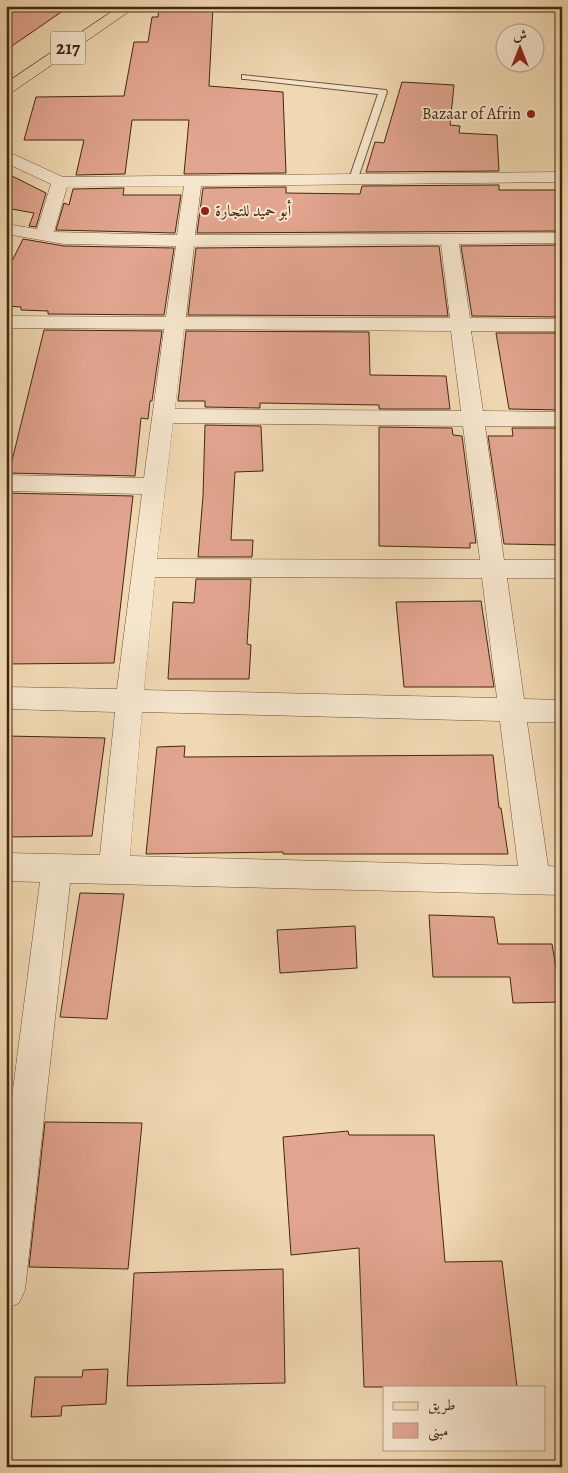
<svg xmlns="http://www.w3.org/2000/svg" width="568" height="1473" viewBox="0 0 568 1473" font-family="Alegreya,Amiri,serif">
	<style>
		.building { fill: #e2a590; stroke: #43270d }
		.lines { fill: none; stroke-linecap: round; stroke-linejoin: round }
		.lane-casing { stroke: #6e5436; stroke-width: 2 }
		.street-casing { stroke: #6e5436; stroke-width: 1 }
		.primary-casing { stroke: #43270d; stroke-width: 1 }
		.lane { fill: #f6e6ce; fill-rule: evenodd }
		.street { fill: #f6e6ce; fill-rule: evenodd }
		.primary { fill: #f1d9b3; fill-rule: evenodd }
		.poi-dot { fill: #8f2418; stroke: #f6e6ce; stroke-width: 2 }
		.labels { text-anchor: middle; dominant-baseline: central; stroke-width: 4; stroke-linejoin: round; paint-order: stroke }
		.far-poi-label { font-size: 16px; fill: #43270d; stroke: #f6e6ce; text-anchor: end }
		.shield { fill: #f6e6ce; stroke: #796047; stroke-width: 1 }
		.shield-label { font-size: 19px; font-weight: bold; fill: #43270d }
	</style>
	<rect width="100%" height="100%" fill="#f1d9b3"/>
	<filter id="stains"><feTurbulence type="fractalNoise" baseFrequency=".004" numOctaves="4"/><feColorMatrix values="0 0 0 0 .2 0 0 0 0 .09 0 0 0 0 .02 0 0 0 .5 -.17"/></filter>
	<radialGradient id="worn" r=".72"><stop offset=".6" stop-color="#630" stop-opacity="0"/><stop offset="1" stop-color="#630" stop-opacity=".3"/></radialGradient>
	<g class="building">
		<polygon points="6,6 70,6 6,50"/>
		<polygon points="159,6 213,6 209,86 283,92 286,173 184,174 189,120 132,120 125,174 76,175 84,140 24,140 36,97 124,96 134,42 148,42 152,17 158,17"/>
		<polygon points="402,82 454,85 450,125 460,126 459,133 497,135 499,171 366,172 375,142 384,143"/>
		<polygon points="6,173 46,193 36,227 29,226 34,213 6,208"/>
		<polygon points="499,185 499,190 562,190 562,231 197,233 203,188 286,187 286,193 360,194 362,186"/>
		<polygon points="124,188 123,195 181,195 175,233 56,230 64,203 69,205 73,189"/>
		<polygon points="23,239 64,246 174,248 164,315 48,314 48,311 21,310 21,307 6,306 6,273"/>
		<polygon points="562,245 562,317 472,316 461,246"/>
		<polygon points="439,246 448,316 188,315 196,248"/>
		<polygon points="44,330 162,331 152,401 150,401 148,419 141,418 135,476 9,473"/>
		<polygon points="186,331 369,332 370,375 446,376 450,409 379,409 379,405 260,403 260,408 205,407 205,401 178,401"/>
		<polygon points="496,333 562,333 562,410 509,409"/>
		<polygon points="205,425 261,426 263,471 235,472 231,540 253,540 252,557 198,557 203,496"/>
		<polygon points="379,427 452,428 453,435 462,436 476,543 470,543 470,548 379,546"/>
		<polygon points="512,428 562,428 562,545 504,544 488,436 513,436"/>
		<polygon points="6,493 133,496 114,663 6,664"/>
		<polygon points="196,579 251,579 247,644 251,645 249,679 168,679 173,602 194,603"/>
		<polygon points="481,601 494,687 404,687 396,602"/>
		<polygon points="6,736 105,738 92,836 6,837"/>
		<polygon points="185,746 184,757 493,755 499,808 501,808 508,854 283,854 283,852 146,854 157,747"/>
		<polygon points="80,893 124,894 107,1019 60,1017"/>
		<polygon points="429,915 494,917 498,944 552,944 562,1002 513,1003 510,977 433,977"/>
		<polygon points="355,926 357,968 280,973 277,930"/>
		<polygon points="45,1122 142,1123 128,1269 29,1267"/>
		<polygon points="348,1131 349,1135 434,1135 445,1262 502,1261 517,1387 364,1387 359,1248 291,1255 283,1137"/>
		<polygon points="283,1269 285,1383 127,1386 134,1273"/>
		<polygon points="108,1369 106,1404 62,1406 61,1416 31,1417 35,1377 82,1377 83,1370"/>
	</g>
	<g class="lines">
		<g class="lane-casing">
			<polygon id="lane" points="242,75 386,90 387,92 357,181 351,181 349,179 378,94 245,79 242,79"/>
		</g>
		<g class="street-casing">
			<path id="street" d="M6,151L63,177L562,172V182L201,186L195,235L562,233V243L459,244L470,318L562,319V331H471L483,411L562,412V426H485L504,560H562V578H507L524,699L562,700V722H527L548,866L562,867V895L70,883L25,1290L19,1303L6,1309V1143L40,882L6,881V853L100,855L115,712L6,709V687L117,689L142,494L6,491V475L144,478L164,329L6,328V316L166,317L176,246L64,244L6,234V224L37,229L51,184L6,163ZM184,186L177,235L54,232L67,187ZM441,244L450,318L186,317L194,246ZM184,329L451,331L461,411L175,409ZM173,423L463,426L480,560L157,559ZM155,577L482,578L497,698L144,690ZM142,712L500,721L518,866L130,856Z"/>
		</g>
		<g class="primary-casing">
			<polygon id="primary" points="120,6 137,6 11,93 6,95 6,83"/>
		</g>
		<use href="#lane" class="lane"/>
		<use href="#street" class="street"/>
		<use href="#primary" class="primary"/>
	</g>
	<g class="poi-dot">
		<circle cx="531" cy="114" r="5"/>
		<circle cx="205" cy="211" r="5"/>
	</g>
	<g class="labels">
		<g class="far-poi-label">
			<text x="521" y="114">Bazaar of Afrin</text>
			<text x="215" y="211" text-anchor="start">أبو حميد للتجارة</text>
		</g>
		<rect class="shield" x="50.5" y="31.5" width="35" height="33" rx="4"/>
		<g class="shield-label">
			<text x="68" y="48">217</text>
		</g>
	</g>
	<rect width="568" height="1473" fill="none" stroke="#f1d9b3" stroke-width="25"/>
	<rect x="8" y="8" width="553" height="1458" fill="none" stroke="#43270d" stroke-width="2.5"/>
	<rect x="12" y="12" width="543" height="1448" fill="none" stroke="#43270d"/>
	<rect x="383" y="1386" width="162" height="65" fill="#f6e6ce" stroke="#ae9a81"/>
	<rect x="393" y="1402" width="25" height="8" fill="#f1d9b3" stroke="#ae9a81"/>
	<text x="428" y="1410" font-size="15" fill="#43270d">طريق</text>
	<rect x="393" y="1423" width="25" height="15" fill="#e2a590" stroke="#ae9a81"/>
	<text x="428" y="1436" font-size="15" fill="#43270d">مبنى</text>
	<g transform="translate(520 48)"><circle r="24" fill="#f6e6ce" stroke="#ae9a81"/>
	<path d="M0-4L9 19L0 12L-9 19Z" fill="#8f2418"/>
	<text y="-8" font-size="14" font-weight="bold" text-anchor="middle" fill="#43270d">ش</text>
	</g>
	<rect width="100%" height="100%" filter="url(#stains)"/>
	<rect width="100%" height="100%" fill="url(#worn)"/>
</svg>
